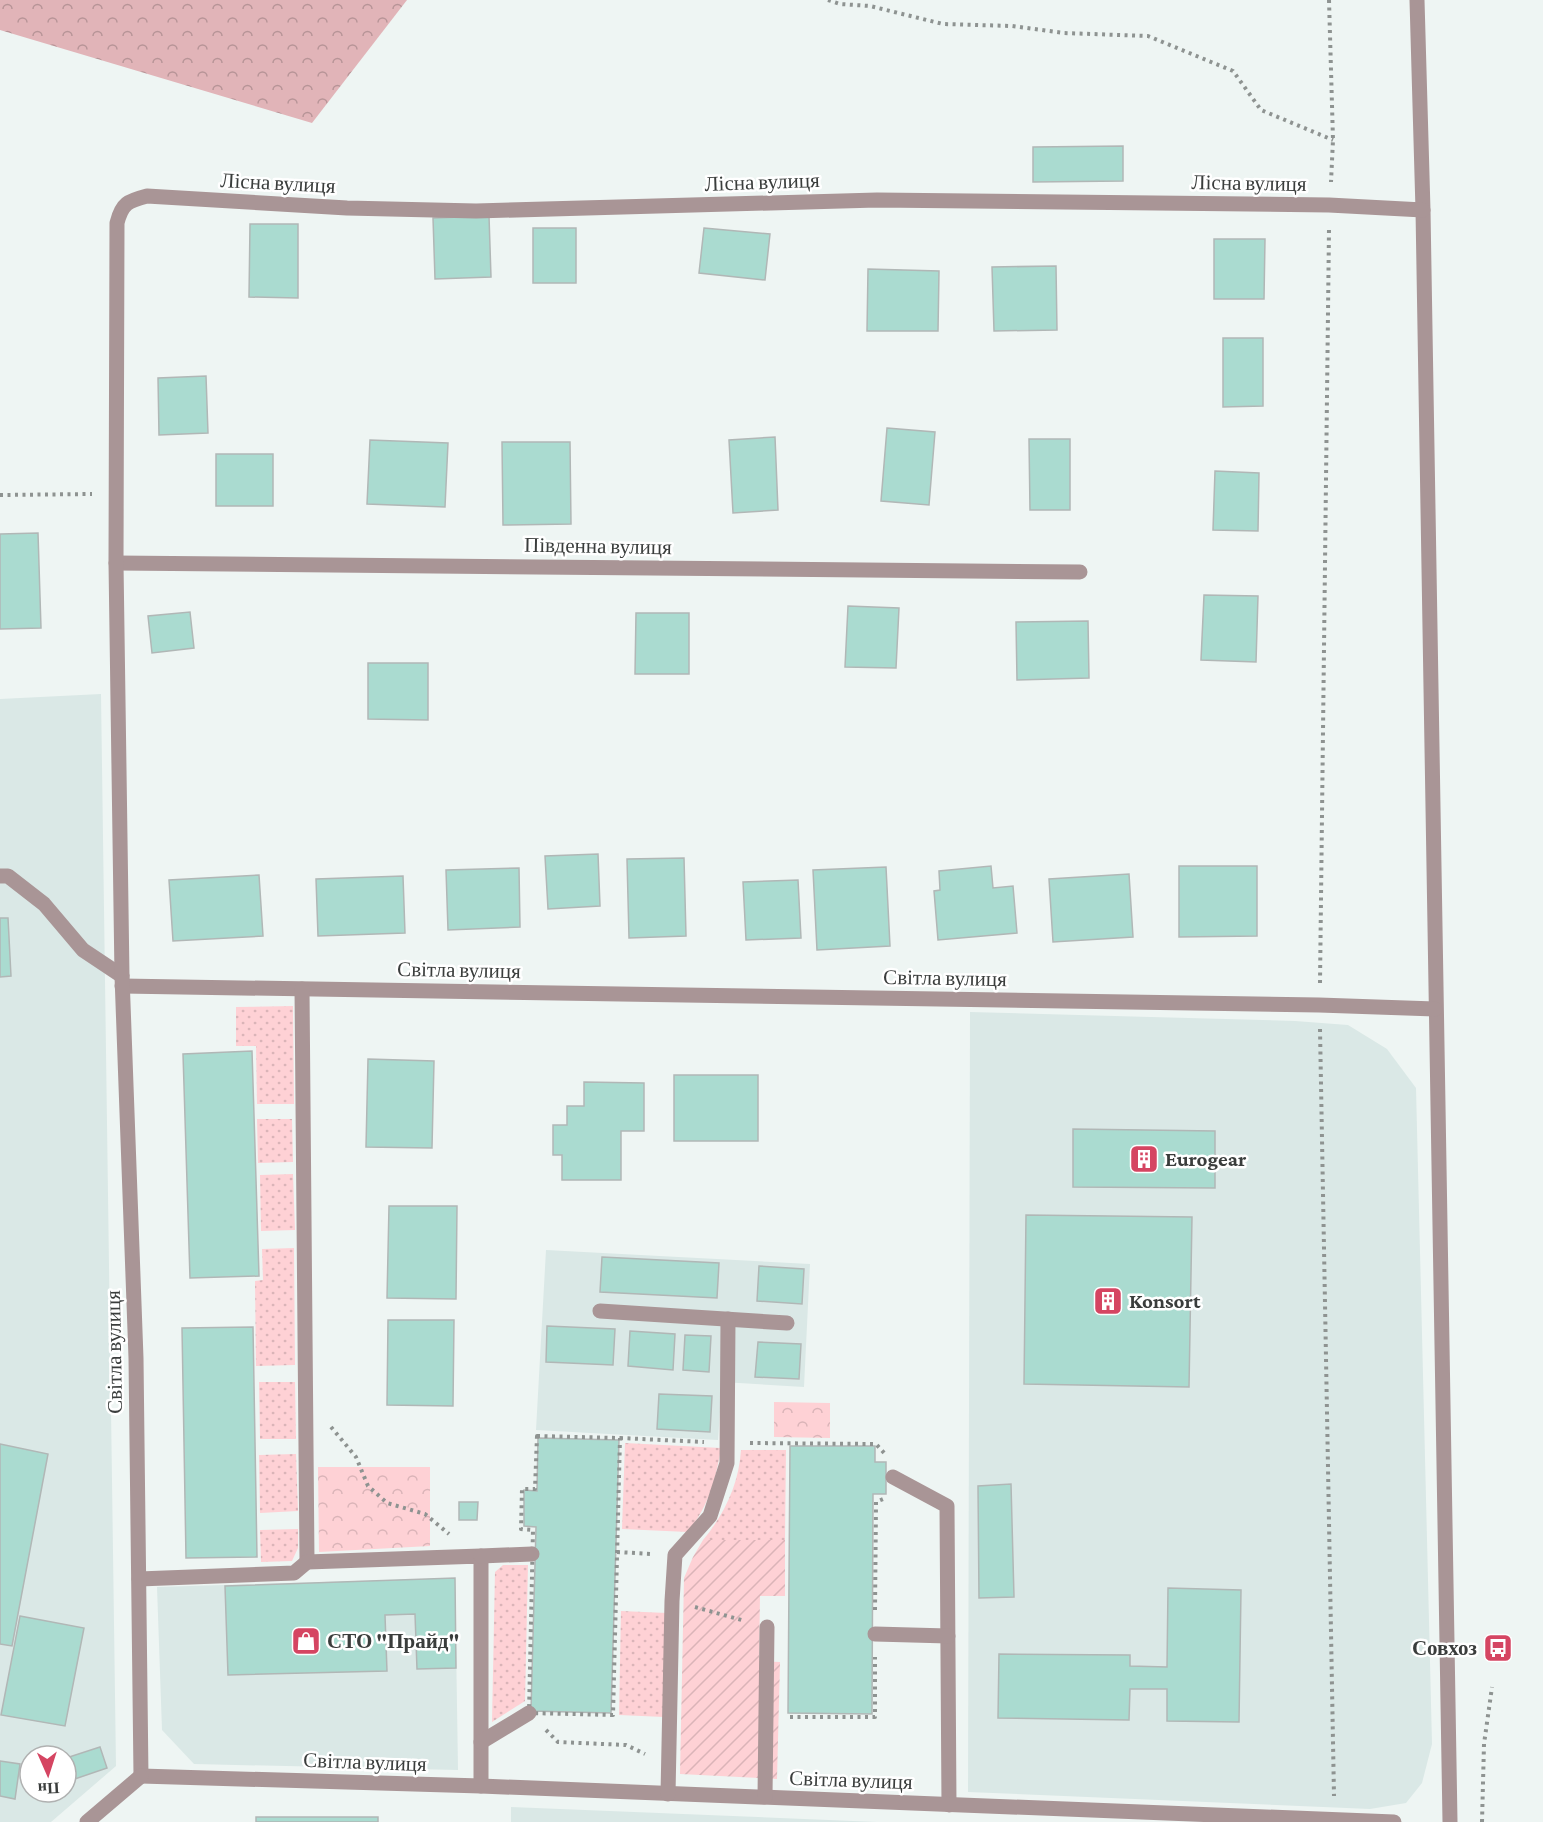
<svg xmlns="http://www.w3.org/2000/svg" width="1543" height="1822" viewBox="0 0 1543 1822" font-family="'Crimson Pro',serif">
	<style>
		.built { fill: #dae8e6; fill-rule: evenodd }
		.grass { fill: url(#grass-dots) }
		.forest { fill: url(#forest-crowns) }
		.park { fill: url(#park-crowns) }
		.garden { fill: url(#garden-furrows) }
		.building { fill: #aadbd0; stroke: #b1b7b6; stroke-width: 1.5 }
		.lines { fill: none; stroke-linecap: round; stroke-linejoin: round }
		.path { stroke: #8e9391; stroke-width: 4; stroke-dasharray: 3 4.5; stroke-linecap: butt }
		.minor { stroke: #a99596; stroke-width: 15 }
		.labels { text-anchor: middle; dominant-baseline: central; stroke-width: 5; stroke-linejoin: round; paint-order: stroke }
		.street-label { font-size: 21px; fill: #3a3d3c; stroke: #fff }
		.poi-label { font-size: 21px; font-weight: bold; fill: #3a3d3c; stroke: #fff; text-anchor: start }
	</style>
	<defs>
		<pattern id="grass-dots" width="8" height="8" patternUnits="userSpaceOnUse" patternTransform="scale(1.5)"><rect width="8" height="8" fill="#fed1d5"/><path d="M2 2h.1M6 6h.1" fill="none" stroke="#dab4b8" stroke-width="1.8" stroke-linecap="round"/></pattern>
		<pattern id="forest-crowns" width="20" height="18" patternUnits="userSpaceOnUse" patternTransform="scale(1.5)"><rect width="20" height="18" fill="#e1b4b8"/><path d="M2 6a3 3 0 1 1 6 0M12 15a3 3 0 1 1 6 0" fill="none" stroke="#b79497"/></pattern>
		<pattern id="park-crowns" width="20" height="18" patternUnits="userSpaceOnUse" patternTransform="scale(1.5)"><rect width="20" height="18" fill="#fed1d5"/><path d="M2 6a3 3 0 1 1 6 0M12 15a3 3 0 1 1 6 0" fill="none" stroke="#dab4b8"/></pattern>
		<pattern id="garden-furrows" width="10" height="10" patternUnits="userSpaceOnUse" patternTransform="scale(1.5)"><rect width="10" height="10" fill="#fed1d5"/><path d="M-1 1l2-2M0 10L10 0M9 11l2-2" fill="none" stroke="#dab4b8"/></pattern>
	</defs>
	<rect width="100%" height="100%" fill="#eef5f3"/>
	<g class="built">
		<path d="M101,694L116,1766L51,1822H0V699ZM30,1756H66V1792H30Z"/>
		<polygon points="970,1012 1295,1021 1348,1025 1387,1049 1416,1088 1432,1744 1422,1783 1406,1803 1370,1809 968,1792"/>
		<polygon points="546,1250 810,1264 804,1387 722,1382 718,1440 536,1430"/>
		<polygon points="455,1578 458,1770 194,1764 162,1730 157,1587"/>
		<polygon points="511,1807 708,1815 877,1822 511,1822"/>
	</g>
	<g class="grass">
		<polygon points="293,1006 294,1104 257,1104 256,1046 236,1046 236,1007"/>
		<polygon points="257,1119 292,1119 293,1162 258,1163"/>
		<polygon points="293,1174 295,1230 261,1231 260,1175"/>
		<polygon points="294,1248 295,1365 256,1366 255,1281 263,1280 262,1249"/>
		<polygon points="259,1382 295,1382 296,1439 260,1439"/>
		<path d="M625,1443L721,1448C715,1483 709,1504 688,1532L622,1529Z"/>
		<path d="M741,1450H786L785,1540H703C724,1515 739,1484 741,1450Z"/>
		<polygon points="296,1454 298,1511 260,1513 259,1455"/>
		<polygon points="298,1529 298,1548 292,1561 261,1562 260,1530"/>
		<polygon points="503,1565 528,1565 525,1701 492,1722 495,1572"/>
		<polygon points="621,1611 667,1613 664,1717 619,1715"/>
	</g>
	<polygon class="forest" points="0,0 407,0 312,123 0,30"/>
	<g class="park">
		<polygon points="774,1402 830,1403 830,1438 774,1437"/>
		<polygon points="318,1467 430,1467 430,1546 319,1552"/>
	</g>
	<polygon class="garden" points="703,1540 785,1540 785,1596 760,1596 759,1661 780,1662 777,1779 680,1774 684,1578 693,1557"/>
	<g class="building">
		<polygon points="1123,146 1123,181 1033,182 1033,147"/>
		<polygon points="489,216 491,277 435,279 433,218"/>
		<polygon points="250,224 298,224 298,298 249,297"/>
		<rect x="533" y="228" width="43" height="55"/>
		<polygon points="704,228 770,234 765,280 699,273"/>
		<polygon points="1214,239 1265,239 1264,299 1214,299"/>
		<polygon points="1056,266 1057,330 994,331 992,267"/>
		<polygon points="868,269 939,271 938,331 867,331"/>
		<polygon points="1223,338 1263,338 1263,406 1223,407"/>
		<polygon points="206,376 208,433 159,435 158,378"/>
		<polygon points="887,428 935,432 929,505 881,501"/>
		<polygon points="775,437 778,510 733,513 729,440"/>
		<polygon points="1029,439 1070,439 1070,510 1030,510"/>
		<polygon points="370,440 448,443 445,507 367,504"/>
		<polygon points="502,442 570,442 571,524 503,525"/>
		<rect x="216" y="454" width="57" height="52"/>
		<polygon points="1215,471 1259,473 1258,531 1213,530"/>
		<polygon points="38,533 41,628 0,629 0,534"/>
		<polygon points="1204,595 1258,596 1256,662 1201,660"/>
		<polygon points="848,606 899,608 896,668 845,667"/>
		<polygon points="190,612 194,648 152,653 148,616"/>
		<polygon points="636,613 689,613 689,674 635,674"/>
		<polygon points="1088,621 1089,678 1017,680 1016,622"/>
		<polygon points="368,663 428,663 428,720 368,719"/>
		<polygon points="598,854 600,906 548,909 545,856"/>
		<polygon points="684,858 686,936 629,938 627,859"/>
		<polygon points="991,866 993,888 1013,886 1017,933 938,940 934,891 940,890 939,871"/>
		<polygon points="1179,866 1257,866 1257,936 1179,937"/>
		<polygon points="886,867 890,946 817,950 813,870"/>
		<polygon points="519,868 520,927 448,930 446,870"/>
		<polygon points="1129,874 1133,937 1053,942 1049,879"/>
		<polygon points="259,875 263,936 173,941 169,880"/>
		<polygon points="403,876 405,933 318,936 316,879"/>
		<polygon points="798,880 801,938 746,940 743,882"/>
		<polygon points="0,918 8,918 11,976 0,977"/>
		<polygon points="252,1051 259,1276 190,1278 183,1054"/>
		<polygon points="368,1059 434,1061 432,1148 366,1147"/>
		<rect x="674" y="1075" width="84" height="66"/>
		<polygon points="584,1082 644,1083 644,1131 621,1131 621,1180 562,1180 562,1155 553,1155 553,1125 567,1125 567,1106 584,1106"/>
		<polygon points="1073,1129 1215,1131 1215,1188 1073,1187"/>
		<polygon points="389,1206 457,1206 456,1299 387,1298"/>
		<polygon points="1026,1215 1192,1217 1189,1387 1024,1384"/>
		<polygon points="602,1257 719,1263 717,1298 600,1292"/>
		<polygon points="759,1266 804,1269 802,1304 757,1301"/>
		<polygon points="388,1320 454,1320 453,1406 387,1405"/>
		<polygon points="547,1326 615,1329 613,1365 546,1362"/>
		<polygon points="253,1327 257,1557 186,1558 182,1328"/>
		<polygon points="630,1331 675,1334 673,1370 628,1366"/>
		<polygon points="685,1335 711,1336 709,1372 683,1370"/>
		<polygon points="758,1342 801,1344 799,1379 755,1377"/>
		<polygon points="659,1394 712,1396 710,1432 657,1429"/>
		<polygon points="538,1438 619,1440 611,1713 531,1711 536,1527 524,1526 524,1490 537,1491"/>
		<polygon points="0,1444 48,1454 12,1646 0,1644"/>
		<polygon points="790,1446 875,1446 875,1462 886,1462 886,1494 873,1494 872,1714 788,1713"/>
		<polygon points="1011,1484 1014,1597 979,1598 978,1486"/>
		<polygon points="459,1502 478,1502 477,1520 459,1520"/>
		<polygon points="455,1578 456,1668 417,1669 415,1614 385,1615 387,1671 228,1675 225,1586"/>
		<polygon points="1168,1588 1241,1590 1239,1722 1167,1721 1167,1689 1130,1689 1129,1720 998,1718 999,1654 1130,1655 1130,1666 1167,1667"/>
		<polygon points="20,1616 84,1628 65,1726 1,1715"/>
		<polygon points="100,1747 107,1768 66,1782 66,1758"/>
		<polygon points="0,1761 20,1764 15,1799 0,1796"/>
		<rect x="256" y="1817" width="122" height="5"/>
	</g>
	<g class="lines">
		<g class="path">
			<polyline points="828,0 840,4 870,6 943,24 1012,26 1064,33 1148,36 1233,71 1261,110 1333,140"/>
			<polyline points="1329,0 1333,140 1331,182"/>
			<polyline points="0,495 92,494"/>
			<polyline points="1320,983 1329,229"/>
			<polyline points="1320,1029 1334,1796"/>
			<polyline points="331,1427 356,1457 368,1486 387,1503 425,1514 449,1534"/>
			<polygon points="537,1436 620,1438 613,1715 529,1713 533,1530 521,1529 522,1489 535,1489"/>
			<polyline points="620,1438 704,1442"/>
			<polyline points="750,1443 876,1444 885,1454"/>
			<polyline points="617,1552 652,1554"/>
			<polyline points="695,1607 745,1621"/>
			<polyline points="875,1610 876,1502 883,1499"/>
			<polyline points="790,1717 875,1717 875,1657"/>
			<polyline points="546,1730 558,1742 626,1745 645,1754"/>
			<polyline points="1482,1822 1484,1744 1492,1687"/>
		</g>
		<g class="minor">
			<polyline points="1417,0 1423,210 1450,1822"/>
			<polyline points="116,563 1080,572"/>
			<polyline points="0,876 8,876 44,904 83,950 122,976"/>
			<polyline points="122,986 1319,1005 1435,1009"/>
			<polyline points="302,989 307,1562 481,1556 481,1786"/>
			<polyline points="600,1311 787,1323"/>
			<polyline points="893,1477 947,1506 949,1805"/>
			<polyline points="481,1556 532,1554"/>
			<polyline points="139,1579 294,1573 307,1562"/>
			<polyline points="875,1634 948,1636"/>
			<polyline points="481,1742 529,1713"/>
			<path d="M141,1776L136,1358L122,976L116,563L117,223C122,203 128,201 147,196L347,208L476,211L877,200L1329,205L1423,210"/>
			<polyline points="141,1776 481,1786 1394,1822"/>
			<polyline points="668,1794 672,1601 675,1555 710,1516 727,1463 728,1319"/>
			<polyline points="765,1797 767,1627"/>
			<polyline points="87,1822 141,1776"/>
		</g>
	</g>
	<defs>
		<g id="building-square" transform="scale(1.5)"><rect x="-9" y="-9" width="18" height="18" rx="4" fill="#d54562" stroke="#fff"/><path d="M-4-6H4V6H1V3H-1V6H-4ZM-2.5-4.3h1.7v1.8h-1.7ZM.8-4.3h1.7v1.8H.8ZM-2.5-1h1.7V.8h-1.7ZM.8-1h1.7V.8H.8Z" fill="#fff"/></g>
		<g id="shop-square" transform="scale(1.5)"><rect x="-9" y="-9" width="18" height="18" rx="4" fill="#d54562" stroke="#fff"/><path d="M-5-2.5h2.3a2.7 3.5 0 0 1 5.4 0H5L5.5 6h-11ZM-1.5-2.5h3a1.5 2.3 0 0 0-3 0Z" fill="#fff"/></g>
		<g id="bus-square" transform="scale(1.5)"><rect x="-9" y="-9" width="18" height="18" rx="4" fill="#d54562" stroke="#fff"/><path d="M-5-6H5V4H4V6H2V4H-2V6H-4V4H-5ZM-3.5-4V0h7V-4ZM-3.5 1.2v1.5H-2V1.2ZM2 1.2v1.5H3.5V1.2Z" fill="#fff"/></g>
	</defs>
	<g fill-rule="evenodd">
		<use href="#building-square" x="1144" y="1159"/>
		<use href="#building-square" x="1108" y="1301"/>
		<use href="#shop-square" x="306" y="1641"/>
		<use href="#bus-square" x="1498" y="1648"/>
	</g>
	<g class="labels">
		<g class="street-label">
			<text transform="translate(762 182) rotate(-2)">Лісна вулиця</text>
			<text transform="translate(278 183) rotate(3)">Лісна вулиця</text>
			<text transform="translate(1249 183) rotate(1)">Лісна вулиця</text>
			<text transform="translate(598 546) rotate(1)">Південна вулиця</text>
			<text transform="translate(459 970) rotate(1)">Світла вулиця</text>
			<text transform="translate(945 978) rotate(1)">Світла вулиця</text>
			<text transform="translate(114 1352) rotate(-91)">Світла вулиця</text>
			<text transform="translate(365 1762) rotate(2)">Світла вулиця</text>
			<text transform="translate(851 1780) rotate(2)">Світла вулиця</text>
		</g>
		<g class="poi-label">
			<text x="1165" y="1159">Eurogear</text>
			<text x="1129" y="1301">Konsort</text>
			<text x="327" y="1641">СТО "Прайд"</text>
			<text x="1477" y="1648" text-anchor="end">Совхоз</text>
		</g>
	</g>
	<g transform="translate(48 1774) rotate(177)"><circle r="28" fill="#ffffff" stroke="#b0b1b1" stroke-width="1.5"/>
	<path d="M0-4.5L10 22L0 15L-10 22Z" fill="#d54562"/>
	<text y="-9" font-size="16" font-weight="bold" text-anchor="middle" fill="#3a3d3c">Пн</text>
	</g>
</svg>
